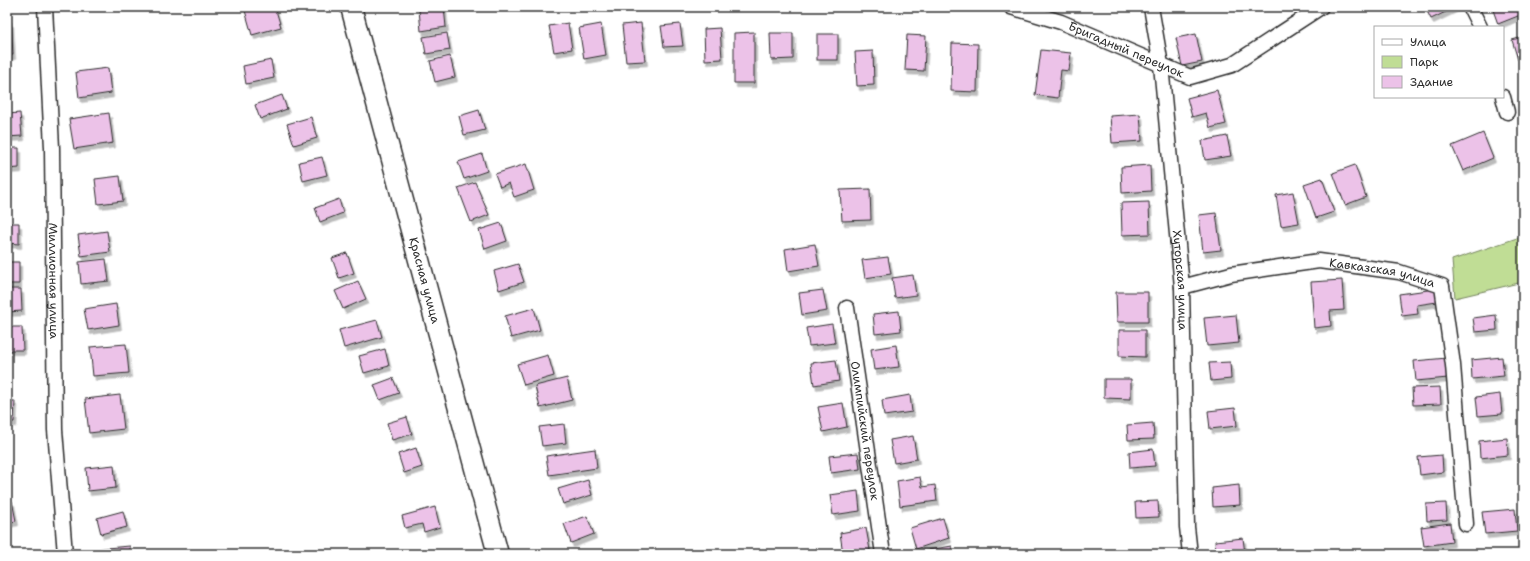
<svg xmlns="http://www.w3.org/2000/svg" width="1530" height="561" viewBox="0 0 1530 561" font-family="'Shantell Sans',sans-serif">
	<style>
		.green { fill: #c0dd95; stroke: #768460 }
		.building { fill: #ecc2e8; stroke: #2b2b2b; filter: url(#shadow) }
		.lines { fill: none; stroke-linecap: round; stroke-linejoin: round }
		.street-casing { stroke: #2b2b2b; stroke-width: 17 }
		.secondary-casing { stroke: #2b2b2b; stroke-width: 23 }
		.street { stroke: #fff; stroke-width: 14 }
		.secondary { stroke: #fff; stroke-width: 20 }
		.labels { text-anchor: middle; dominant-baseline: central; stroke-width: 3; stroke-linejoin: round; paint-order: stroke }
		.street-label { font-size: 12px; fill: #2b2b2b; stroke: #fff }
	</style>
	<defs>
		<filter id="shadow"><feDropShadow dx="2.5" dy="4.5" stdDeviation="0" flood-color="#0004"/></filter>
	</defs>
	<rect width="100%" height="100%" fill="#fff"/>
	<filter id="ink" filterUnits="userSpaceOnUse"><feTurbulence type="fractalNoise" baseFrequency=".025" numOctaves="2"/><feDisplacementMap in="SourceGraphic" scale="8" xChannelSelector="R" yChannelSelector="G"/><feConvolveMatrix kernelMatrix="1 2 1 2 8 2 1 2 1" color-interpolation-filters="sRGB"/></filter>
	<g filter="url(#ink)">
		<polygon class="green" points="1523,236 1523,282 1455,298 1452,260"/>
		<g class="building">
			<polygon points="244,7 275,7 281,27 252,35"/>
			<polygon points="444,7 446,27 421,31 419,10"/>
			<polygon points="1425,7 1456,7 1431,19"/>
			<polygon points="1501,7 1523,7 1523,14 1498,24 1493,10"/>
			<polygon points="7,22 11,22 13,55 7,55"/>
			<polygon points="568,23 572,49 554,52 549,26"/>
			<polygon points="641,23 645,61 626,62 622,25"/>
			<polygon points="601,24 606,55 584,59 579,28"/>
			<polygon points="680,24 683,46 664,47 661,26"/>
			<polygon points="720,28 722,59 705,60 704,29"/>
			<polygon points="754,32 754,83 734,83 734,33"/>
			<polygon points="447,33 450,50 426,54 423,37"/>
			<polygon points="770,33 793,33 793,59 771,60"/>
			<rect x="817" y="34" width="21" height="26"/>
			<polygon points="1196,34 1202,62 1182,66 1176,38"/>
			<polygon points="907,35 926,36 924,71 905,70"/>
			<polygon points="1523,37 1523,58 1518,60 1512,40"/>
			<polygon points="952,43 978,44 977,92 951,91"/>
			<polygon points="1041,50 1071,53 1069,71 1061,70 1058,98 1035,95"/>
			<polygon points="873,51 874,85 857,86 855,52"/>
			<polygon points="450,56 455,77 435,82 430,61"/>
			<polygon points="271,60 274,78 246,84 243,66"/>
			<polygon points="108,68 111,93 79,98 76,72"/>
			<polygon points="1217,90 1226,124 1210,128 1206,113 1192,117 1187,98"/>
			<polygon points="282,95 287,109 260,119 255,105"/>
			<polygon points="479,110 485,130 464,135 459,116"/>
			<polygon points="20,113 22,136 7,137 7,114"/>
			<polygon points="109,113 113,143 74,149 69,119"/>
			<polygon points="1140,114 1142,141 1112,143 1110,116"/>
			<polygon points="311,117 317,138 294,145 287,124"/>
			<polygon points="1483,133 1493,158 1463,171 1452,146"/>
			<polygon points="1227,136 1231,156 1205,160 1202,141"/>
			<polygon points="7,148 19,148 19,168 7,169"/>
			<polygon points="482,154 487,171 464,179 458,162"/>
			<polygon points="322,157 327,175 303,181 299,162"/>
			<polygon points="526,164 534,190 514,197 509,183 500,187 495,174"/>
			<polygon points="1150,165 1151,191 1122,193 1121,167"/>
			<polygon points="1355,165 1366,197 1345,205 1333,173"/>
			<polygon points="120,176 123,201 98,204 95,179"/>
			<polygon points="1322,178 1334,212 1316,218 1304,184"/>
			<polygon points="475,182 489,215 471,222 458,188"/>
			<polygon points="870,189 871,220 842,221 840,190"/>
			<polygon points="1293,192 1299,223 1281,226 1276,195"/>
			<polygon points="339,199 343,213 320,222 315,208"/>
			<polygon points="1149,202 1150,234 1122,235 1121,203"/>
			<polygon points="1216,213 1221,250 1203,252 1199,215"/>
			<polygon points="7,223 19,223 19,244 7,243"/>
			<polygon points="501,223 507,241 485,249 479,230"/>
			<polygon points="107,231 110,252 81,256 78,235"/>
			<polygon points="815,244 819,266 788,271 785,249"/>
			<polygon points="347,253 354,273 339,278 332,258"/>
			<polygon points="888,257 891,274 865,278 862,260"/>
			<polygon points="106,259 109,281 81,284 79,262"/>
			<rect x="7" y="262" width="12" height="22"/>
			<polygon points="518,264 524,282 499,290 494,271"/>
			<polygon points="913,275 916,295 895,298 892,278"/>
			<polygon points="1342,280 1344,310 1330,311 1331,326 1314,328 1311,282"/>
			<polygon points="358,281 366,299 343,309 335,291"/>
			<polygon points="7,289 21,289 22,311 7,312"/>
			<polygon points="1435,289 1437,302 1417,305 1418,314 1402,316 1399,294"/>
			<polygon points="823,290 827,311 802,315 799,293"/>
			<polygon points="1116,292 1148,292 1148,322 1117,322"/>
			<polygon points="116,304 119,325 88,330 84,309"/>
			<polygon points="534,308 540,330 511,338 505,316"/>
			<polygon points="899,311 901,331 875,334 873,314"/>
			<polygon points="1236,315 1239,343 1207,346 1204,318"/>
			<polygon points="1496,315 1497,330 1475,332 1473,318"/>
			<polygon points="377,320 382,337 344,348 339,330"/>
			<polygon points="832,324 835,343 809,346 806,328"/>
			<polygon points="7,327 22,327 23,350 7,350"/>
			<polygon points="1119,330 1145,330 1145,357 1119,356"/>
			<polygon points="126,344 129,373 93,376 90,347"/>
			<polygon points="896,345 899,367 874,370 871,349"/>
			<polygon points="385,349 389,366 364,373 359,356"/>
			<polygon points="548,355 554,376 524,385 517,364"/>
			<polygon points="1502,357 1504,376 1472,379 1471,360"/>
			<polygon points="1447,358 1448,378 1416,381 1414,361"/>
			<polygon points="836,360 839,381 814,385 811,363"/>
			<polygon points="1230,362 1231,379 1211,381 1209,363"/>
			<polygon points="393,378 399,393 380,400 374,385"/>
			<polygon points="567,378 572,400 540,408 535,386"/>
			<polygon points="1104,379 1131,379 1131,399 1104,398"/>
			<polygon points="1440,387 1441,404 1413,405 1412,388"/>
			<polygon points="1500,394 1502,414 1478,416 1476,397"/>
			<polygon points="120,395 124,429 89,433 85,399"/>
			<polygon points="910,395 912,412 884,416 882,400"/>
			<polygon points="7,401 15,401 14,422 7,422"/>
			<polygon points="843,403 847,427 823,432 818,407"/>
			<polygon points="1235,408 1237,426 1210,429 1208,411"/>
			<polygon points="407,417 412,434 392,440 387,423"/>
			<polygon points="1153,423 1154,439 1128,440 1127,425"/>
			<polygon points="564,424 566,443 542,446 539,427"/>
			<polygon points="913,436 917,459 894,463 890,440"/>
			<polygon points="1507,438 1508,455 1480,458 1479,441"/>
			<polygon points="416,448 422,467 404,473 398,454"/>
			<polygon points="595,449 597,468 549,475 546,456"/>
			<polygon points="1153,449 1155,466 1130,468 1129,452"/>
			<polygon points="858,453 860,469 831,473 829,456"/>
			<polygon points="1442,455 1443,472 1420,475 1418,457"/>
			<polygon points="114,465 116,488 88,491 86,468"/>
			<polygon points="920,477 922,487 935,485 937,501 900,506 897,481"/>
			<polygon points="588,480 592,495 563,504 558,489"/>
			<polygon points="1239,485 1240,505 1213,507 1212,488"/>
			<polygon points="858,491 860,511 833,515 830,495"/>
			<polygon points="12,501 16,521 7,523 7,502"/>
			<polygon points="1158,501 1159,517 1136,518 1135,502"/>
			<polygon points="1446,503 1447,520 1427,521 1426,504"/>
			<polygon points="435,507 440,527 424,532 422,524 405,528 402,516"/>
			<polygon points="1515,509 1517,531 1485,534 1482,512"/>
			<polygon points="123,511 127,527 101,534 97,518"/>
			<polygon points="587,516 594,534 571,543 564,524"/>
			<polygon points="943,518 949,538 916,549 910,528"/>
			<polygon points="1450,523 1452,542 1424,546 1421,527"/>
			<polygon points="866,528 870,550 843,554 840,533"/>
			<polygon points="1243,538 1245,554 1216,554 1215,541"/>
			<polygon points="130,546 130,554 94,554 94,549"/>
			<polygon points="952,546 953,554 928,554 928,550"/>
		</g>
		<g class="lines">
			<g class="street-casing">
				<g id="street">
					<path id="s1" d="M45,7L52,148L55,430L65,554"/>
					<path id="s2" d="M1011,7L1061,22L1190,77L1232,65L1321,7"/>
					<path id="s3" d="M1151,7L1161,65L1182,287L1187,527L1190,554"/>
					<polyline points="1470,7 1480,27"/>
					<polyline points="1503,97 1507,112"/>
					<path id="s4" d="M1182,287L1231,274L1319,261L1399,272L1442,286L1453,365L1466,524"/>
					<path id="s5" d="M847,308L883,554"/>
				</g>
			</g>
			<g class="secondary-casing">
				<g id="secondary">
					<path id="s6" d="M351,7L498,554"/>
				</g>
			</g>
			<use href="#street" class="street"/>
			<use href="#secondary" class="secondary"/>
		</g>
	</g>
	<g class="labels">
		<g class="street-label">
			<text stroke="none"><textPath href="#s2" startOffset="123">Бригадный переулок</textPath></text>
			<text stroke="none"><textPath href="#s4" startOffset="204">Кавказская улица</textPath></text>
			<text stroke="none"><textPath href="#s6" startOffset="283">Красная улица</textPath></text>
			<text stroke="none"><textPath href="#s3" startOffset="275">Хуторская улица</textPath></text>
			<text stroke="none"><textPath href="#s1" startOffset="274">Миллионная улица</textPath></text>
			<text stroke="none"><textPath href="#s5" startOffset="124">Олимпийский переулок</textPath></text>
		</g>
	</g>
	<rect width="1530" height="561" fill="none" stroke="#fff" stroke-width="24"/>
	<rect x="12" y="12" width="1506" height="537" fill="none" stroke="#2b2b2b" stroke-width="1.5" filter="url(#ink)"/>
	<rect x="1374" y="26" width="130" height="72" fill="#ffffff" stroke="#aaaaaa"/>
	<rect x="1382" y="39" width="20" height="6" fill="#ffffff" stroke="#aaaaaa"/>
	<text x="1410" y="46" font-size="12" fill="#2b2b2b">Улица</text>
	<rect x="1382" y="56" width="20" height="12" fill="#c0dd95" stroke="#aaaaaa"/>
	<text x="1410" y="66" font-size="12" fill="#2b2b2b">Парк</text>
	<rect x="1382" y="76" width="20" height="12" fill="#ecc2e8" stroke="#aaaaaa"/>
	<text x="1410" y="86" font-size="12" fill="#2b2b2b">Здание</text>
</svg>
